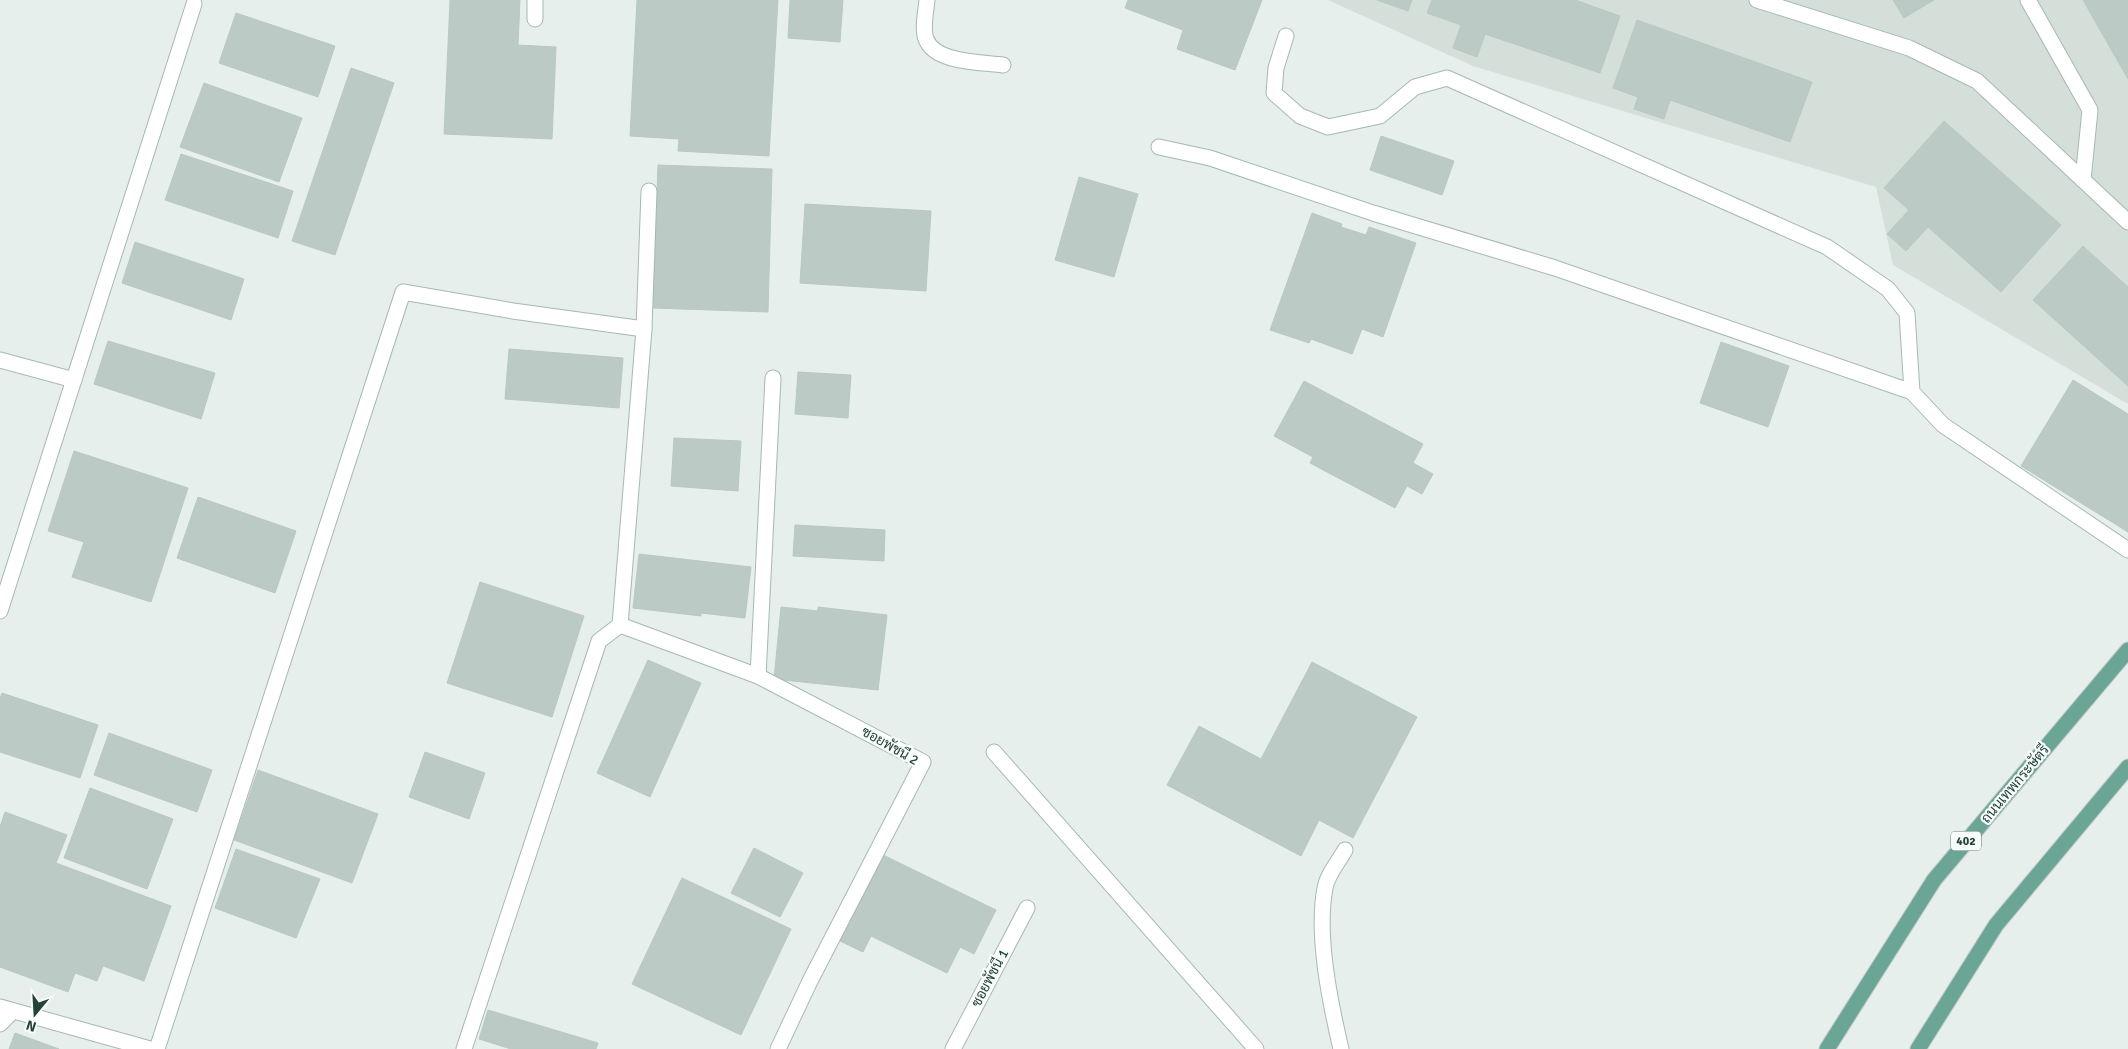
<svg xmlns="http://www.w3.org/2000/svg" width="2128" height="1049" viewBox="0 0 2128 1049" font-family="Signika,Sarabun,sans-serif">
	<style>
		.built { fill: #d4dfda }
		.building { fill: #bbcac4; stroke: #b8c9c2 }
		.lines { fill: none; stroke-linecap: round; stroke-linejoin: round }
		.lane-casing { stroke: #a8b8b2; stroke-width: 17 }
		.street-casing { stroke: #a8b8b2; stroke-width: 17 }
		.primary-casing { stroke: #c2cac8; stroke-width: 17 }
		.lane { stroke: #fff; stroke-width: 15 }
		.street { stroke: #fff; stroke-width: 15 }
		.primary { stroke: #6aa596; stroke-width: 15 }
		.labels { text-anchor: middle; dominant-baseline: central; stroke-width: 4.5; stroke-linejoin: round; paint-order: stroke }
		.shield { fill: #f7fbf9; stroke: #637a73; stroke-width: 1 }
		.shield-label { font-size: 12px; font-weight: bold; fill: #24423a }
		.street-label { font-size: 14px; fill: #24423a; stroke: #f7fbf9 }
	</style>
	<rect width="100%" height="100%" fill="#e6efeb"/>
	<polygon class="built" points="1328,0 2128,0 2128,404 1893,265 1876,187 1473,66"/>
	<g class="building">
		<polygon points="450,0 520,0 518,45 556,47 552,139 444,134"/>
		<polygon points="637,0 778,0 769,156 678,151 679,139 630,136"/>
		<polygon points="790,0 843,0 840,42 788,38"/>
		<polygon points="1128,0 1262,0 1235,70 1177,49 1183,30 1125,8"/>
		<polygon points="1377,0 1412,0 1408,11"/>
		<polygon points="1432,0 1575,0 1620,16 1600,73 1485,34 1477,57 1453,48 1461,25 1427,13"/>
		<polygon points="1893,0 1934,0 1904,18"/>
		<polygon points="2083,0 2128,0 2128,79"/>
		<polygon points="236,13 335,46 318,97 219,63"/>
		<polygon points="1637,20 1812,82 1790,142 1670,100 1664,119 1634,109 1638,97 1613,88"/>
		<polygon points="351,68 394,83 335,255 292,241"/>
		<polygon points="204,83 302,118 279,182 180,147"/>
		<polygon points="1944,121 2061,225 2001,292 1928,227 1906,251 1887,234 1909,210 1884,188"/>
		<polygon points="1381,136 1454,161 1442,195 1370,170"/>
		<polygon points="181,154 293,191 278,238 165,200"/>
		<polygon points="658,165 772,169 768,312 653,308"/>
		<polygon points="1079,177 1138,194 1114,277 1055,260"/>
		<polygon points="805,204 931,211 926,291 800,283"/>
		<polygon points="1312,213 1342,224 1341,227 1366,235 1369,227 1416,243 1383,337 1362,329 1352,354 1311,339 1309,343 1270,330"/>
		<polygon points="135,242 244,279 231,320 122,283"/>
		<polygon points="2083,246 2128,287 2128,386 2033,300"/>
		<polygon points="108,341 215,373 201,419 94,384"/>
		<polygon points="1721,342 1789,366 1768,427 1700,403"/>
		<polygon points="509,349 623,358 619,408 505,399"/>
		<polygon points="798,372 851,375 848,418 795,414"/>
		<polygon points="2073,380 2128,414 2128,532 2021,466"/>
		<polygon points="1304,381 1423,444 1413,463 1433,474 1422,494 1407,486 1395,508 1310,463 1313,457 1274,436"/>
		<polygon points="674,438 741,441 738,491 671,486"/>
		<polygon points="74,451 188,488 151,602 72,577 84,542 48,531"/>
		<polygon points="198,497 296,531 275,593 177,558"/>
		<polygon points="795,525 885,530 884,561 793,556"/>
		<polygon points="639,554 751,567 745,618 701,613 701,616 633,608"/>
		<polygon points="480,582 584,616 552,717 447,683"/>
		<polygon points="781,607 818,611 818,607 887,615 878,690 774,679"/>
		<polygon points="648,660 701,683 650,797 597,773"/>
		<polygon points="1312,662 1417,717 1353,838 1319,820 1301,856 1167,785 1199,726 1261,759"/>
		<polygon points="2,693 98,725 80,778 0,752 0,699"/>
		<polygon points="109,733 212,770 197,812 94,775"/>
		<polygon points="425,752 485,773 469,819 409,797"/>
		<polygon points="258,770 378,814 352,883 234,840"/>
		<polygon points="90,788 173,819 147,889 64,858"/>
		<polygon points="5,812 67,835 56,863 171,906 144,981 103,966 97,981 75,973 68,992 0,967 0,827"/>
		<polygon points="754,848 803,873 780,917 731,893"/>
		<polygon points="236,849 320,879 296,938 215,908"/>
		<polygon points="883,855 996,910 974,954 960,947 947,973 871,936 863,952 840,941"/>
		<polygon points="682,878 791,929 741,1035 632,984"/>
		<polygon points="488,1010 598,1043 596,1049 511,1049 479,1039"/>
		<polygon points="15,1033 59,1049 9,1049"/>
	</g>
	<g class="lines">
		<g class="lane-casing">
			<g id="lane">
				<polyline points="0,360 74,380"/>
				<path d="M1341,1049C1330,1002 1316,935 1325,888C1327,875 1339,861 1345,850"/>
			</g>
		</g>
		<g class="street-casing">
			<g id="street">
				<path d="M927,0C926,11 922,29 926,39C935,63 980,62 1003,65"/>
				<polyline points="1757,0 1909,48 1977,81 2128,222"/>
				<polyline points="2028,0 2090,110 2083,180"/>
				<polyline points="535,19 535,0"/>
				<polyline points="1286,36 1276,68 1274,93 1300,116 1328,127 1380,116 1415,87 1447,78 1827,247 1888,289 1907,313 1912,392 1943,425 2128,550"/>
				<polyline points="1159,147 1210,158 1373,213 1555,268 1912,392"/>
				<polyline points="0,611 194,4"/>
				<polyline points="620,625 758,676 923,762 810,981 778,1049"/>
				<polyline points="758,676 773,378"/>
				<polyline points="994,752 1256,1049"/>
				<polyline points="0,1007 150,1049"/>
				<polyline points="0,1024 13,1011"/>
				<polyline points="157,1049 403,292 513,311 644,329"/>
				<polyline points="464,1049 599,641 620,625 644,329 649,191"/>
				<polyline points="953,1049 1027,908"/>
			</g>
		</g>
		<g class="primary-casing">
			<g id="primary">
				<polyline points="1827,1049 1934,880 2128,650"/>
				<polyline points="1918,1049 1996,925 2128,767"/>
			</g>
		</g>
		<use href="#lane" class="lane"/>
		<use href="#street" class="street"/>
		<use href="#primary" class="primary"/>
	</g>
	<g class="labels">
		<rect class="shield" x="1951" y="831.5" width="30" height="19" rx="4"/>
		<g class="shield-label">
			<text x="1966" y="841">402</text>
		</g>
		<g class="street-label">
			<text transform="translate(890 746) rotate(30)">ซอยพัชนี 2</text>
			<text transform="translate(2015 784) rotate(-50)">ถนนเทพกระษัตรี</text>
			<text transform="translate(990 978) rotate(-62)">ซอยพัชนี 1</text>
		</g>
	</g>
	<g transform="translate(35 1014) rotate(198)" stroke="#f7fbf9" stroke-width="4" paint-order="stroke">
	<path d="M0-4L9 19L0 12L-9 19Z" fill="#24423a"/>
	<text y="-8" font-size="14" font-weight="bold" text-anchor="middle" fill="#24423a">N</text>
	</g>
</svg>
